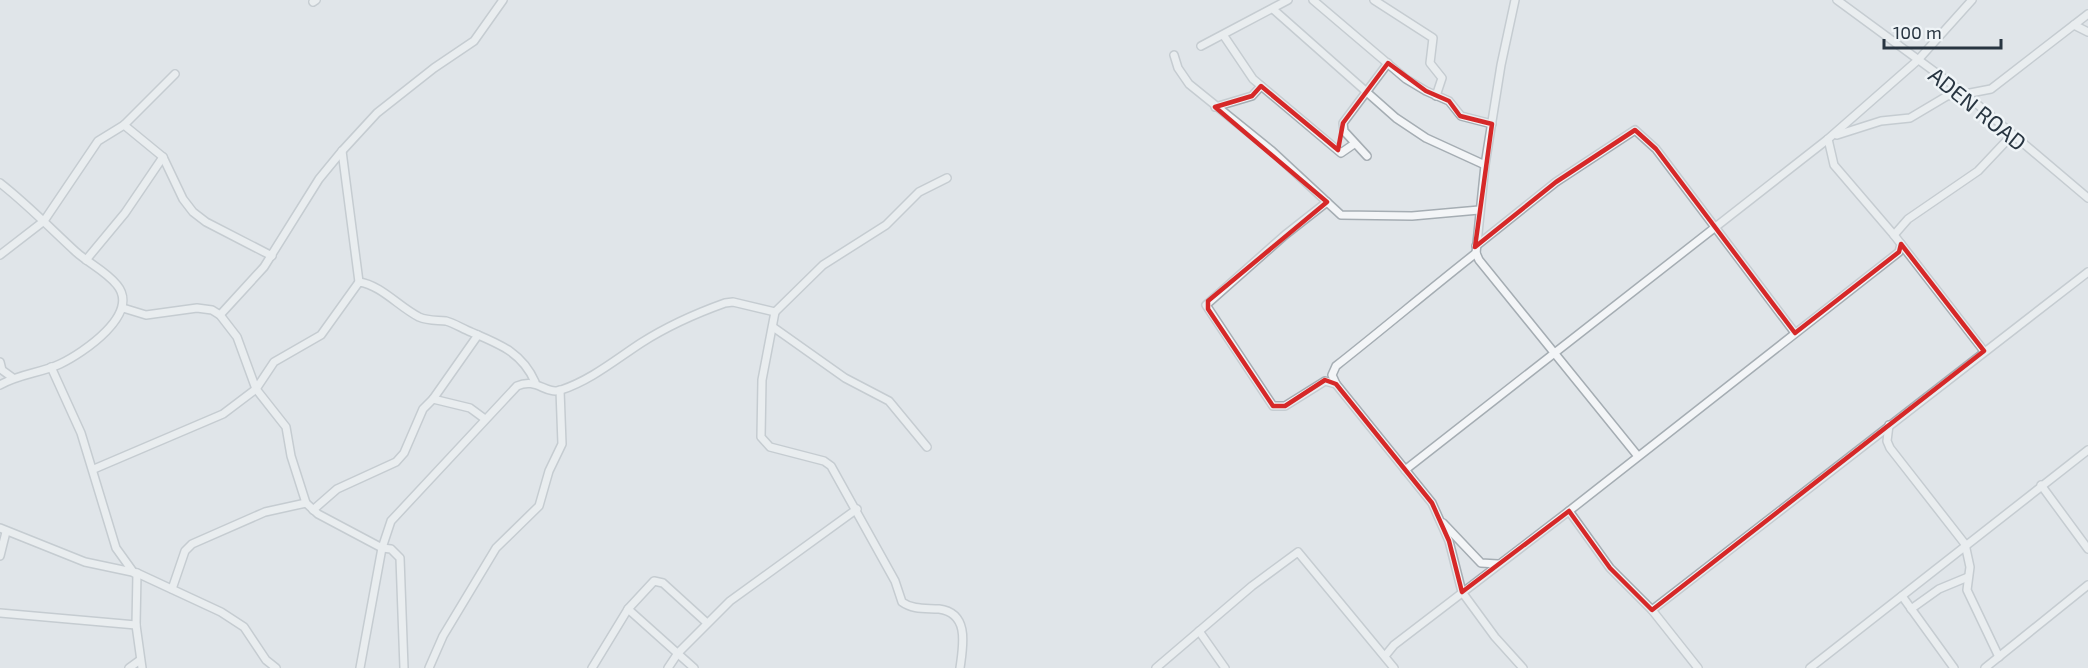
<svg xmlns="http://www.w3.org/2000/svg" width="2088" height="668" viewBox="0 0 2088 668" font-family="'Exo 2',sans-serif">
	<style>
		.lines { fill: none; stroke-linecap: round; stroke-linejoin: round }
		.street-casing { stroke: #a5adb3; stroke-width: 10 }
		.street { stroke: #f3f5f7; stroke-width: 7 }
		.marked { fill: none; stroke: #d62828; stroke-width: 4.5; stroke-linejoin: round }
		.labels { text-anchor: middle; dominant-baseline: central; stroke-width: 5; stroke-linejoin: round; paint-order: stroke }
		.street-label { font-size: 22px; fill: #283541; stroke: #eff4f7 }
	</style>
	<rect width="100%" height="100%" fill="#e0e5e9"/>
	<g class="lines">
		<g class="street-casing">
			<g id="street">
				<polyline points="1313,0 1406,79 1426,91 1449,101 1461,116 1492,124"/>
				<polyline points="1374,0 1433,38 1430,63 1442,78 1436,96"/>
				<polyline points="1515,0 1501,65 1485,165 1476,253 1479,260 1637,455"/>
				<polyline points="1837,0 1965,94 2088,198"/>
				<polyline points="313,2 316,0"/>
				<polyline points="1274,10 1396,118 1426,138 1485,165"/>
				<polyline points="2074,25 2088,32"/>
				<polyline points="1224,36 1253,79 1341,153 1354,144"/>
				<polyline points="1201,46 1288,0"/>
				<polyline points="1174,55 1178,68 1189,84 1272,151 1341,215 1412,216 1479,210"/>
				<polyline points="1965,94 1991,89 2088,14"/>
				<polyline points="1215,107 1252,96 1261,86"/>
				<polyline points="124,125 163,157 183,199 193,212 206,222 272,256"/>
				<polyline points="1837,135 1881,121 1910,118 1947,96 1964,93"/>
				<polyline points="342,151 359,282"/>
				<polyline points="1367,156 1344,131 1343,123 1388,63"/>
				<path d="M0,183C27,204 50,228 75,251C88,263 106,271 117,285C141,314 83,353 60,364C41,373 19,374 0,385"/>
				<polyline points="1327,202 1285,235 1206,305 1273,406 1285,406 1325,381 1336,384"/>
				<polyline points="1894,235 1908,219 1978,171 2012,135"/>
				<polyline points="1901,244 1984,351"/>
				<polyline points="1476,246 1556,182 1635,130 1656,149 1795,333"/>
				<path d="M1476,253C1429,290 1383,329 1336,366L1332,375L1336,384L1432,503L1449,541L1462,592L1495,637L1523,668"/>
				<polyline points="0,255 44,221 98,141 124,125 175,74"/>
				<polyline points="86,260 125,213 163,157"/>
				<polyline points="123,308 146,315 197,308 212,310 220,315 237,337 256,389 286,427 291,456 306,503 318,514 382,548 391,549 400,558 404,668"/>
				<path d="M775,312L762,380L761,437L770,447L824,461L831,466L895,581L902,602C913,610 926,608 939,609C970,613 963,646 960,668"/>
				<polyline points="220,315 264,267 319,179 342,151 377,113 434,68 474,41 503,0"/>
				<polyline points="773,327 845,378 889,401 927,447"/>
				<polyline points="0,362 2,370 13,378"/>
				<polyline points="51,367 81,433 116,548 134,573"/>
				<polyline points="433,399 478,335"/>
				<polyline points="1889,425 1887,441 1890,448 1965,544 1970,567 1967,590 1999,657"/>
				<path d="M94,469L223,414L256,389L274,362L321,335L359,282C381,285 399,307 419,317C428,321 436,320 446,321C454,323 463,329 471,332C499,344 522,352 535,382"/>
				<polyline points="1405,470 1828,139 1918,60 1972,0"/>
				<polyline points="2041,485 2088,549"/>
				<polyline points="313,510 337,489 396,462 404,453 423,409 433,399 470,408 485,419"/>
				<polyline points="1569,511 1610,568 1652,610 1698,668"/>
				<polyline points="1443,523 1481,563 1498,564"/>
				<polyline points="0,528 85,562 137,573 221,612 244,627 266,660 276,668"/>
				<polyline points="0,556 6,532"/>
				<polyline points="137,573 136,625 142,668"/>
				<polyline points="172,589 185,551 192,544 265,512 306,503"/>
				<polyline points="1902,596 1954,668"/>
				<polyline points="628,609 694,668"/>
				<polyline points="1911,609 1939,589 1968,577"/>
				<polyline points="1652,610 2088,272"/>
				<polyline points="0,613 136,625"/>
				<polyline points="1199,631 1225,668"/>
				<polyline points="1385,656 1394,645 1569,511 1899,252 1901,244 1894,235 1834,165 1828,139"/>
				<polyline points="129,668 140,660"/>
				<path d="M360,668L382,548L391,521L517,386C537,377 545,395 561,390C591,380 615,360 641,343C666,327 697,313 725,303L733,302L775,312L823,265L886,225L919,192L947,178"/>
				<polyline points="429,668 443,636 496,548 539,506 549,471 562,444 560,390"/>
				<polyline points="592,668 628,609 654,581 663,583 707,623"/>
				<polyline points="668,668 678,653 730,601 857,509"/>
				<polyline points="1156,668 1252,586 1298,552 1394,668"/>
				<polyline points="1810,668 2088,450"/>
				<polyline points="1985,668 2088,585"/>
			</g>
		</g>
		<use href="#street" class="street"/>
	</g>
	<path d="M0 0H2088V668H0ZM1388,63L1426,91L1449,101L1460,116L1492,124L1475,247L1556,182L1635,130L1656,149L1795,333L1899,252L1901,244L1984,351L1652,610L1610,568L1569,511L1462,592L1449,541L1432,503L1336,384L1325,380L1285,406H1273L1208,309V301L1327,202L1215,107L1252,96L1261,86L1338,150L1343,123Z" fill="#e0e5e9" fill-opacity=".55" fill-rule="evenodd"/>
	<path class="marked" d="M1388,63L1426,91L1449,101L1460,116L1492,124L1475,247L1556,182L1635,130L1656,149L1795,333L1899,252L1901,244L1984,351L1652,610L1610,568L1569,511L1462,592L1449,541L1432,503L1336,384L1325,380L1285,406H1273L1208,309V301L1327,202L1215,107L1252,96L1261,86L1338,150L1343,123Z"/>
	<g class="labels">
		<g class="street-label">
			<text transform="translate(1978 108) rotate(39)">ADEN ROAD</text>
		</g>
	</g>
	<path d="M1884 39v9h117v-9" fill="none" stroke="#283541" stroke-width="3"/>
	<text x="1893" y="39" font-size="18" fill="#283541" stroke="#eff4f7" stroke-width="4.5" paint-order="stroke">100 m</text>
</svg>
